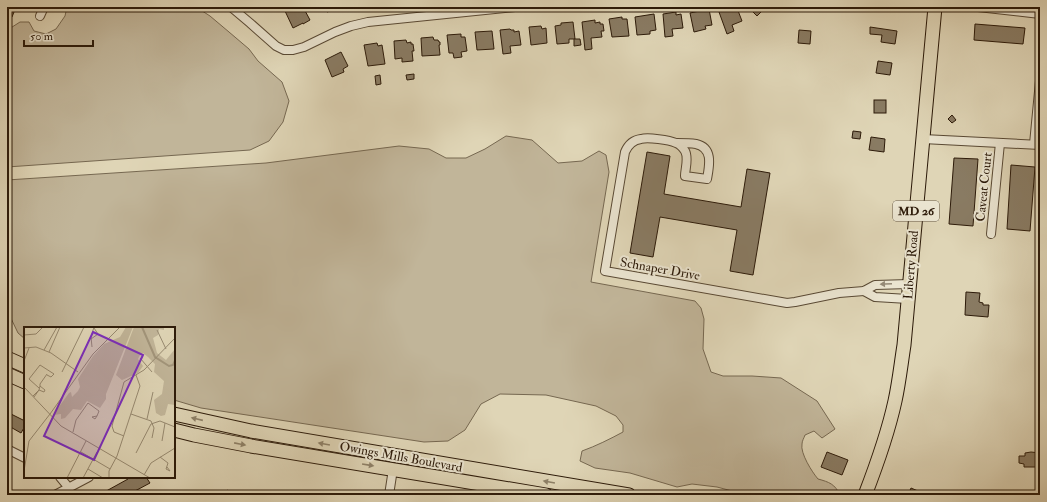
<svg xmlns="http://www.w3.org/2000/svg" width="1047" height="502" viewBox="0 0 1047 502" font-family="'IM FELL Double Pica',serif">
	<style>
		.green { fill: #c1b599; stroke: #766851 }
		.building { fill: #897b63; stroke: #2c1a09 }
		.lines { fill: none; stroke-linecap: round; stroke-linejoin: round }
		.minor-casing { stroke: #594934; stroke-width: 10 }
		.primary-casing { stroke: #2c1a09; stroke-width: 15 }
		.minor { stroke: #eae4d0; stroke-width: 8 }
		.primary { stroke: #dfd5b6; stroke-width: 13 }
		.oneway { fill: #948976 }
		.oneway2 { fill: #8e8168 }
		.labels { text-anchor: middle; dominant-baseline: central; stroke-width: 4; stroke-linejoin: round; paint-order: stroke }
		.shield { fill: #eae4d0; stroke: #655745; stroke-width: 1 }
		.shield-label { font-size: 12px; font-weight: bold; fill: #2c1a09 }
		.street-label { font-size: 13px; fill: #2c1a09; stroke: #eae4d0 }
		.inset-river { fill: none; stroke: #a2957b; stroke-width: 2 }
		.inset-road { fill: none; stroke: #978a71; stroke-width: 1 }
		.view { fill: #7b2cbf; fill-opacity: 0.15; stroke: #7b2cbf; stroke-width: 2 }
		.inset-edge { fill: none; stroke: #2c1a09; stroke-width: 2 }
	</style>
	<rect width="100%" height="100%" fill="#dfd5b6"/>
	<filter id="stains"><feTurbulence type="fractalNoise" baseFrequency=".005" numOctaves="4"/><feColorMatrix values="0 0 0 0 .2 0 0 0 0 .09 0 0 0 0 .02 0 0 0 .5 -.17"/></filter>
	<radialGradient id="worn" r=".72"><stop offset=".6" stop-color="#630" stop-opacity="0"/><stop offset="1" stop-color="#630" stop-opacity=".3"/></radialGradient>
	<g class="green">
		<polygon points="67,7 196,7 210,16 229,32 249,49 258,61 282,82 289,101 283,122 269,141 250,150 7,167 7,28 9,29 20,22 29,22 34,31 46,34 56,29 65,16"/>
		<path d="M506,136L532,140L558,163L582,161L599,151L606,155L609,172L591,282L695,301L701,308L704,319L703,349L711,372L723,376H752L781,378L817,401L835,429L822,438L814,431L805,435C804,438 802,441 802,444C800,453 812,472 818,479C829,482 835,484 840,495H747L717,487L692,484L677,487L630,473L595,468L580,461L582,451C596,446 610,439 623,432V425L616,416L596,406L546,395L500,394L481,404L465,430L448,441L424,442L201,408L174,400V328H25V339L18,333L7,310V180L266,163L399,146L429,149L446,158H466L485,149Z"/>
	</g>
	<g class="building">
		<polygon points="7,7 16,7 12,17 7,15"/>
		<polygon points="293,7 297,7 297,8 303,7 310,20 303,24 303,23 293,28 285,11"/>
		<polygon points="326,7 339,7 340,8 327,12"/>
		<polygon points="731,7 732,9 737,8 742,21 732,25 734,31 727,34 719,12"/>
		<polygon points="748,7 766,7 757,16"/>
		<polygon points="709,9 712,25 705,26 706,29 694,32 690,13"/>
		<polygon points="676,12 676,15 681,14 683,28 672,29 673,36 665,37 663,14"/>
		<polygon points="654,14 656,30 650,31 650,34 637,35 635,17"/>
		<polygon points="622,17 622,19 627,19 629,36 612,37 609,19"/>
		<polygon points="595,20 595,23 600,22 600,24 603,24 604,31 601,31 602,37 591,38 592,49 585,50 582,22"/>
		<polygon points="573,22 575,39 569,39 569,43 557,44 555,26 561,25 561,23"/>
		<polygon points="975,24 1025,28 1023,44 974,40"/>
		<polygon points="541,26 542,29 546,28 547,43 531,45 529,27"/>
		<polygon points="870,27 897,31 895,44 881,42 882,35 870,34"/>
		<polygon points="510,29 511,30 514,30 514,32 519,31 521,45 510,46 511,53 503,54 500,30"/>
		<polygon points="799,30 811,31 810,44 798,43"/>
		<polygon points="492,31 494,49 477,50 475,32"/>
		<polygon points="461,34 461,37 465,37 467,51 461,52 462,57 454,58 453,53 449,53 447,35"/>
		<polygon points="433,37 434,40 438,40 439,42 440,42 440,45 439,45 440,55 422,56 421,38"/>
		<polygon points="574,39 580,39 581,45 574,46"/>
		<polygon points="406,40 407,43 411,42 411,44 413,44 414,51 412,51 413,61 402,62 402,58 395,59 394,41"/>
		<polygon points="377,43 378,46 382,45 385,64 368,66 364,45"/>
		<polygon points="341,52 348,66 343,69 344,72 332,77 325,60"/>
		<polygon points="878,61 892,63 890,75 876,73"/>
		<polygon points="414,74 414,79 407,80 406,75"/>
		<polygon points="380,75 381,84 376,85 375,76"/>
		<rect x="874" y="100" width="12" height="13"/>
		<polygon points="952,115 956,120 952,123 948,119"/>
		<polygon points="853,131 861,132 860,139 852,138"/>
		<polygon points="871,137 885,139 884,152 869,150"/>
		<polygon points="647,152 670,156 664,194 741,207 747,169 770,173 753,275 730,271 737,230 660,217 653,257 630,253"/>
		<polygon points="954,158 978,159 973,226 949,224"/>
		<polygon points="1011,165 1035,167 1030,231 1007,229"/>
		<polygon points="966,292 980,293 979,302 983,303 983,305 989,305 988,317 965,315"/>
		<polygon points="7,412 25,421 25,426 21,433 7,425"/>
		<polygon points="827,452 848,460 842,475 821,467"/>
		<polygon points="1031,452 1040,453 1040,467 1024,467 1024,464 1019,463 1019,456 1025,456 1025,453"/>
		<polygon points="127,477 146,477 150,483 135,491 136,492 130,495 99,495 128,479"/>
		<polygon points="911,488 925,494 925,495 908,495"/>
		<polygon points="228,490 231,495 220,495"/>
	</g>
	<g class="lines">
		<g class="minor-casing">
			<g id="minor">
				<polyline points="231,7 250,23 276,46 284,50 293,50 304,47 335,32 351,26 368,22 515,7"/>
				<polyline points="978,7 1040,14"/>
				<polyline points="40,16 44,7"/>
				<polyline points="923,139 1040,145"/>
				<path d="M677,143C683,143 690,143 696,144C714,148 709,167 707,179L685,176C685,169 689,158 685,151C683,148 679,144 676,143C669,140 648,137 641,139C633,140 628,145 625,152L605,271L787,303L795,302L839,293L864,291L875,285L909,284"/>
				<polyline points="1034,144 1040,81"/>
				<polyline points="991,234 1000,143"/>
				<polyline points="864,291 875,297 908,299"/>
				<polyline points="7,449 25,458"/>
				<polyline points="60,477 69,488"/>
				<polyline points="55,495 89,477"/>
				<polyline points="389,495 393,469"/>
			</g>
		</g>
		<g class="primary-casing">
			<g id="primary">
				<polyline points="7,358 25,366"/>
				<polyline points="7,374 25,382"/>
				<polyline points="174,414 251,431 629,495"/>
				<polyline points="174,430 194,435 251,446 546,495"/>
				<path d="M865,495C877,464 888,433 895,401C899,383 901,364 904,345L935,7"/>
			</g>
		</g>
		<use href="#minor" class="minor"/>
		<use href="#primary" class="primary"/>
	</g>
	<defs><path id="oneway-solid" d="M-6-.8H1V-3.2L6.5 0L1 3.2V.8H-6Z"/></defs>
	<use class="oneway" href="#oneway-solid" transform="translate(886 284) rotate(178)"/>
	<g class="oneway2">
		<use href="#oneway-solid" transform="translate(197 419) rotate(-167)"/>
		<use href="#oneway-solid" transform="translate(240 444) rotate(11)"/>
		<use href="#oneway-solid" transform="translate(324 444) rotate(-170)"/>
		<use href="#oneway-solid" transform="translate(368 465) rotate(9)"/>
		<use href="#oneway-solid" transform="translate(549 482) rotate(-170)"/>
	</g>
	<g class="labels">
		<rect class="shield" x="893" y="201" width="46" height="20" rx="3"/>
		<g class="shield-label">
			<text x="916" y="211">MD 26</text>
		</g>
		<g class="street-label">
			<text transform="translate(984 187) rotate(-84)">Caveat Court</text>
			<text transform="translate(911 265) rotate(-85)">Liberty Road</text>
			<text transform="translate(660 269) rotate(10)">Schnaper Drive</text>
			<text transform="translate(401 457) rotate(10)">Owings Mills Boulevard</text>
		</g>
	</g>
	<g transform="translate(24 327)">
		<rect width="151" height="151" fill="#dfd5b6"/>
		<path d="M102,0H109L82,67V72L76,81L63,74L57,83L49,82L41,91L37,92V87L29,88L45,66L47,65L48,70L54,64L56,60L54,52L69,29L80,17L96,10ZM110,0H140V3L135,2L134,8L129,11L133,26L142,33L151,22V78L144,77L141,88L137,89L132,86L130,73L138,67L140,54L130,45L131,37L124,30L119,26L116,28L114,32L119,39L114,46L98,53L92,48Z" fill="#c1b599"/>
		<path class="inset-river" d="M118,0L131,30L145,39L149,38L151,33"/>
		<path class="inset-road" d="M133,3L142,22M0,8L12,7L19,0M67,12L74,7L70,1M68,20L67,10L70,0M0,21L12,20L27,26L54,45M20,23L33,0M25,25L36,0M116,31L128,45M0,34L5,21M38,45L60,0M16,59L21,63L20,65L15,63L16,59V57L23,47M0,60L37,99L126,151M15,61L5,52L16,38L30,47L27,50L23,48M9,69L15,63L10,70M26,87L69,27L96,0M107,87L127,94L130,101L128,111M123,92L129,65M49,105L52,93L64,76L75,84L73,89L68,90L71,92L73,89M100,109L90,105L88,99L100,55L120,43L151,11M138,114L141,96M57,125L86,142M112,126L127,97L136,94L151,100M136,130L144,136L142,142L146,144L143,140M64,142L79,151M0,144L5,114L26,87M120,148L127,136L151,121M43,151L62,114M59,151L73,125M85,151V144L93,129L116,59L112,48"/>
		<path class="view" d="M69,5L119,28L70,133L20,109Z"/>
		<rect width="151" height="151" class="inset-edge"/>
	</g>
	<rect width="1047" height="502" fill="none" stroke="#dfd5b6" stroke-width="24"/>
	<rect x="8" y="8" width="1031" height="486" fill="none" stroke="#2c1a09" stroke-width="2"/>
	<rect x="12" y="12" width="1023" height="478" fill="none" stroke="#2c1a09"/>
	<path d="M24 40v6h69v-6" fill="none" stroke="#2c1a09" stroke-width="2"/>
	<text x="30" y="40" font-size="12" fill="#2c1a09" stroke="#eae4d0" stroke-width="3" paint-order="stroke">50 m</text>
	<rect width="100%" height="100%" filter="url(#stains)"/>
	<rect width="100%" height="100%" fill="url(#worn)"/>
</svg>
